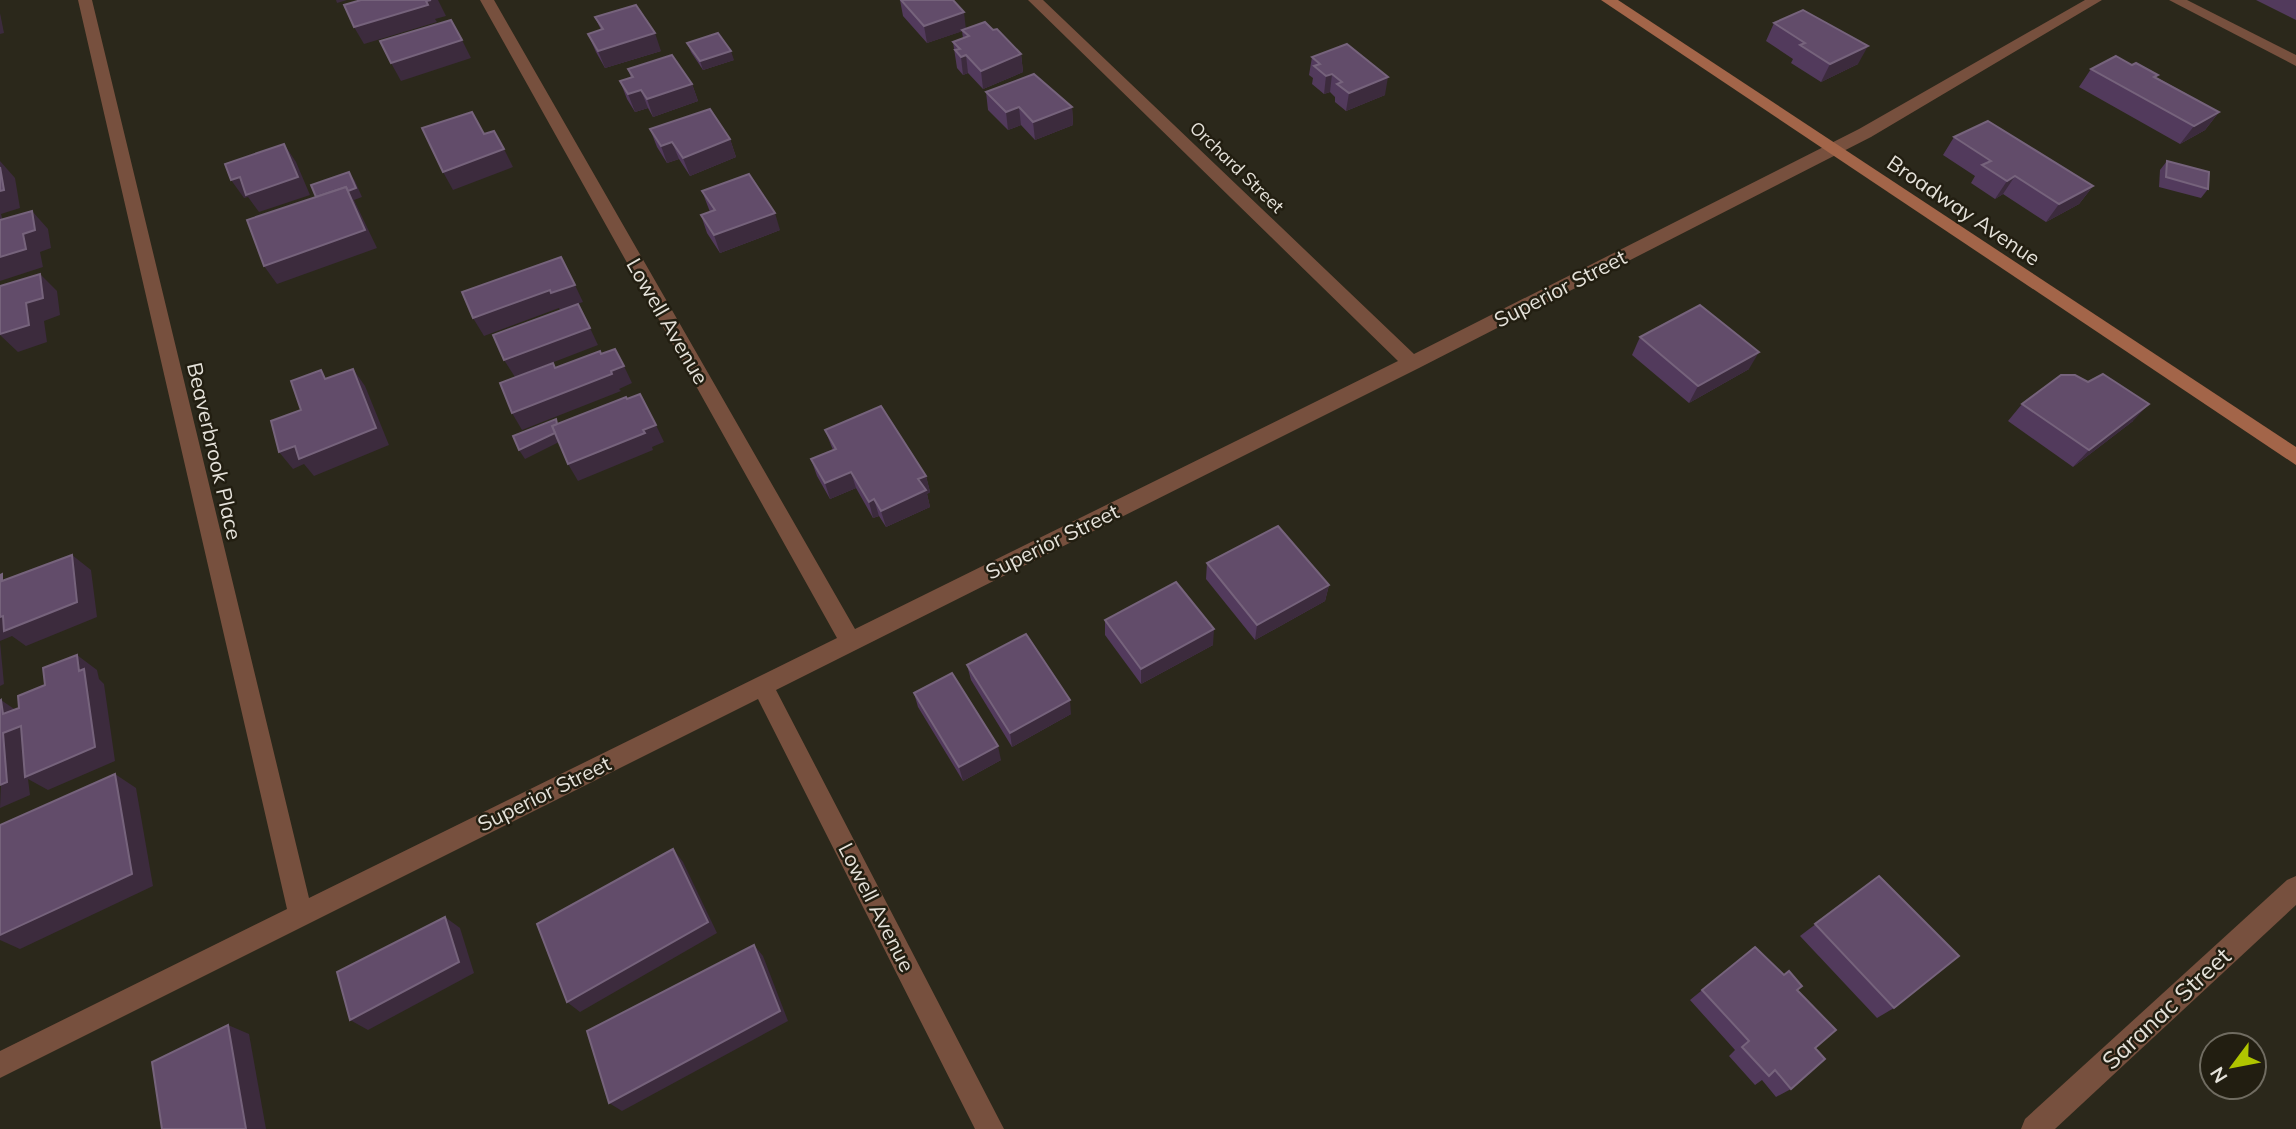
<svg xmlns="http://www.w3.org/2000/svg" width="2296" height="1129" viewBox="0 0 2296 1129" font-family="Mulish,sans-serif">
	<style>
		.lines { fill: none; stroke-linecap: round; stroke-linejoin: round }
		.street { fill: #77503e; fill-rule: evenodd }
		.secondary { fill: #a36549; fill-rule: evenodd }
		.wall { fill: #523a5c }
		.shaded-wall { fill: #3c2b3d }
		.building { fill: #624c6a; stroke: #76637c; stroke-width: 2 }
		.labels { text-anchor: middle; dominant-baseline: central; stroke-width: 5; stroke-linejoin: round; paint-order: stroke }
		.far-street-label { font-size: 18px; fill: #e5e2da; stroke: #221e11 }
		.street-label { font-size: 21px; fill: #e5e2da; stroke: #221e11 }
		.near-street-label { font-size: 24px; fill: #e5e2da; stroke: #221e11 }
	</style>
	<rect width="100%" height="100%" fill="#2b281b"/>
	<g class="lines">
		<g class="street">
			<polygon points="78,0 92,0 309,898 837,638 480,0 494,0 855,629 1398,361 1028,0 1043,0 1414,354 1859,129 2085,0 2102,0 1871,137 1419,368 776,690 1004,1129 975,1129 758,699 0,1078 0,1051 287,909"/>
			<polygon points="2169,0 2187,0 2296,55 2296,66"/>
			<polygon points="2296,876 2296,905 2055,1129 2021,1129 2025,1119 2287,880"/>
		</g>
		<polygon class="secondary" points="1601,0 1618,0 2296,447 2296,465"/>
	</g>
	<g class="wall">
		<polygon points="900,0 953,0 966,29 993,30 1021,54 1023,72 983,89 968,73 963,75 957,68 953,42 963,38 962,31 927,43 903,16"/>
		<polygon points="2256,0 2296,0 2296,20"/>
		<polygon points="595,17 661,51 605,68 596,52 588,34 601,30"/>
		<polygon points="1774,23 1858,64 1821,82 1791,63 1793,59 1766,41"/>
		<polygon points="687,43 734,60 703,70 691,52"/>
		<polygon points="1312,57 1385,95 1346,111 1335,102 1335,97 1330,92 1324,94 1312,84 1313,78 1309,75"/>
		<polygon points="2132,65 2158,75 2156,77 2219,112 2205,130 2180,144 2079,87 2091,69"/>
		<polygon points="628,69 692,84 698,101 653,117 648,108 635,112 627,99 620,81 631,78"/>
		<polygon points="986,92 1072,107 1073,125 1035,140 1021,125 1008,130 988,110"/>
		<polygon points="650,129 730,139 736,157 690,176 679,159 667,163 657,147"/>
		<polygon points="1954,137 2093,186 2079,204 2046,222 2003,194 1995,199 1971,183 1975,176 1943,155"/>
		<polygon points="2167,161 2208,189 2201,198 2159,187 2160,170"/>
		<polygon points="702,191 780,230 720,253 707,233 701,215 710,212"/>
		<polygon points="1640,337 1749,369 1689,403 1632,355"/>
		<polygon points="2088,382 2133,421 2073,467 2008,421 2022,404"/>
		<polygon points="825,430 926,476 930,492 927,494 930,507 886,527 879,516 873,518 856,488 830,499 817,476 811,459 833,450"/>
		<polygon points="1207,563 1329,585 1325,601 1255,640 1206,579"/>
		<polygon points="1105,620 1213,645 1141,684 1105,635"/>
		<polygon points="967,665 1071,714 1012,747 971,680"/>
		<polygon points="914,693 1001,760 963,781 918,707"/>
		<polygon points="1879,876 1894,1008 1877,1018 1800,936"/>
		<polygon points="1755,947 1797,990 1815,1048 1791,1089 1776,1097 1762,1080 1755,1085 1729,1056 1735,1050 1690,1000"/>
	</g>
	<g class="shaded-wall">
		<polygon points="336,0 347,0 337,3"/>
		<polygon points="431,0 438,0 446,16 435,19 437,22 364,44 354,27"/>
		<polygon points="964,12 966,30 927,43 924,26"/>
		<polygon points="0,13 4,33 0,34"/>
		<polygon points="655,33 661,51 605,68 598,51"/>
		<polygon points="462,40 471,58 401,81 391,63"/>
		<polygon points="1868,46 1858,64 1821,82 1830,64"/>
		<polygon points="731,51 734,60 703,70 700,61"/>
		<polygon points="1021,54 1023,72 983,89 981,71"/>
		<polygon points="966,55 968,73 963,75 961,57"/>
		<polygon points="1332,74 1330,92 1324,94 1326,76"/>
		<polygon points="1388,77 1385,95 1346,111 1349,93"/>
		<polygon points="692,84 698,101 653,117 647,99"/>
		<polygon points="641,90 648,108 635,112 628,94"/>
		<polygon points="1019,107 1021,125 1008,130 1006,112"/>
		<polygon points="1072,107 1073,125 1035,140 1033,122"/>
		<polygon points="2219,112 2205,130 2180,144 2194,126"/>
		<polygon points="730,139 736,157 690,176 683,158"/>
		<polygon points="672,142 679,159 667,163 661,146"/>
		<polygon points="284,144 296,162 310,195 259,212 248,197 244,198 231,180"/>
		<polygon points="504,149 513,167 453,190 443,172"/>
		<polygon points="0,161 15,178 20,208 1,214 4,225 0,226"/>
		<polygon points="349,172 355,181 362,197 354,200 377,248 277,284 264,266"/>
		<polygon points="2015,176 2003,194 1995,199 2007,181"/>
		<polygon points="2093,186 2079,204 2046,222 2059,204"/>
		<polygon points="32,211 48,229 51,248 40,252 43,267 0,281 0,257 23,234"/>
		<polygon points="775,213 780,230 720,253 714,235"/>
		<polygon points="40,274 57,291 60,315 44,321 47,342 18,352 0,335 0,315 26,303"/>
		<polygon points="575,285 583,302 560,310 559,308 484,336 473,318 550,290"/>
		<polygon points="590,328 598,345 515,377 504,360"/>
		<polygon points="1759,352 1749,369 1689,403 1698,386"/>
		<polygon points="624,366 632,383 619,389 621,391 522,430 512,413"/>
		<polygon points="353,369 365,386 389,445 314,476 304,464 293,469 279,452 295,446"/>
		<polygon points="2149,404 2133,421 2073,467 2089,450"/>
		<polygon points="556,419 565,439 525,459 519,450"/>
		<polygon points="656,425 664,442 652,447 653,450 578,481 568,464"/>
		<polygon points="851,472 856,488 830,499 825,483"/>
		<polygon points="926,476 930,492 927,494 930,507 886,527 881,511 918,479"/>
		<polygon points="874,499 879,516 873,518 869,502"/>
		<polygon points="72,555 91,570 97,617 26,646 12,636 0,641 0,617"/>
		<polygon points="1329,585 1325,601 1255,640 1257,625"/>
		<polygon points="1214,629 1213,645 1141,684 1141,669"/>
		<polygon points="0,642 4,684 0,686"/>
		<polygon points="77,655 97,670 99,679 104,684 115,761 48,790 28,779 30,795 0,808 3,733 79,671"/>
		<polygon points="1,700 23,715 3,714"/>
		<polygon points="1070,700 1071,714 1012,747 1010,733"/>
		<polygon points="998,746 1001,760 963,781 959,767"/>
		<polygon points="115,774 136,788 153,886 20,949 0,940 0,935"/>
		<polygon points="673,849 683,862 717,933 580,1012 567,1002"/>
		<polygon points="445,917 460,928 474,973 368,1030 350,1020"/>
		<polygon points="754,945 763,956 788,1021 622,1111 609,1103"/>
		<polygon points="228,1025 249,1034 266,1129 246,1129"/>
	</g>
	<g class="building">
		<polygon points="361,0 431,0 426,1 428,5 354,27 344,5"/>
		<polygon points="901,0 953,0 964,12 924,26"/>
		<polygon points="636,5 655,33 598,51 588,34 603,29 595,17"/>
		<polygon points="1803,10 1868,46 1830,64 1800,45 1805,43 1774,23"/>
		<polygon points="451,20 462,40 391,63 380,41"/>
		<polygon points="985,22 993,30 997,29 1021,54 981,71 966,55 961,57 955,50 960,49 953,42 969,36 962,30"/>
		<polygon points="718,33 731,51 700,61 687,43"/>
		<polygon points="1347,44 1388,77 1349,93 1337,84 1342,82 1332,74 1326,76 1314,66 1320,64 1312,57"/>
		<polygon points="672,55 692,84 647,99 641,90 628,94 620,81 633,77 628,69"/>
		<polygon points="2116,56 2132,65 2136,63 2158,75 2154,77 2219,112 2194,126 2091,69"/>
		<polygon points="1034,74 1072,107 1033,122 1019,107 1006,112 986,92"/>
		<polygon points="710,109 730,139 683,158 672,142 661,146 650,129"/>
		<polygon points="472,112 484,134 494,131 504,149 443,172 422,128"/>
		<polygon points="1988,121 2093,186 2059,204 2015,176 2007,181 1982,165 1991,161 1954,137"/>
		<polygon points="284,144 298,177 246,195 240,177 231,180 225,164"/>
		<polygon points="2167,161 2209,172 2208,189 2166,177"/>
		<polygon points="0,167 4,190 0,191"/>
		<polygon points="349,172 356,188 348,191 346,187 316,197 311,185"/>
		<polygon points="749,174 775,213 714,235 701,215 715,210 702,191"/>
		<polygon points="346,187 365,230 264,266 247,220"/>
		<polygon points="32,211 35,230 23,234 26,249 0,257 0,220"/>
		<polygon points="561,257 575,285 551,293 550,290 473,318 462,292"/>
		<polygon points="40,274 43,298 26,303 29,325 0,334 0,286"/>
		<polygon points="578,304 590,328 504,360 493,335"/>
		<polygon points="1700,305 1759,352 1698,386 1640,337"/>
		<polygon points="615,349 624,366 611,371 612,374 512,413 500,383 553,363 555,368 600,351 601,354"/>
		<polygon points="353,369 376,428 299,459 295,446 279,452 271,421 301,410 291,381 321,370 325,379"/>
		<polygon points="2103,374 2149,404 2089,450 2022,404 2061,375 2075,375 2088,382"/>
		<polygon points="640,394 656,425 643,430 645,433 568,464 552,426 626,397 627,399"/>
		<polygon points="881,406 926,476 918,479 926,490 881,511 874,499 869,502 851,472 825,483 811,459 836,449 825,430"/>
		<polygon points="556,419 557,424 552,426 555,433 519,450 513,436"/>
		<polygon points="1278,526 1329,585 1257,625 1207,563"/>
		<polygon points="72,555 77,602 4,631 3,616 0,617 0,575 2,574 2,581"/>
		<polygon points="1176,582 1214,629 1141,669 1105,620"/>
		<polygon points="1026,634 1070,700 1010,733 967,665"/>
		<polygon points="77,655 79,671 84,669 95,747 25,777 21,726 3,733 7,782 0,785 0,701 1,700 3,714 19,708 18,696 45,685 43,668"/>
		<polygon points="952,673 998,746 959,767 914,693"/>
		<polygon points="115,774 132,874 0,935 0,825"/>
		<polygon points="673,849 708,922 567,1002 537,924"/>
		<polygon points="1879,876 1959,956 1894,1008 1815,924"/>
		<polygon points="445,917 459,962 350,1020 337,972"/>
		<polygon points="754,945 780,1011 609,1103 587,1031"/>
		<polygon points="1755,947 1784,975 1789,971 1802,986 1797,990 1836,1030 1815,1048 1825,1059 1791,1089 1775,1070 1769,1076 1742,1047 1749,1041 1702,990"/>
		<polygon points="228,1025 246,1129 162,1129 152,1062"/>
	</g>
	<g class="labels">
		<g class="far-street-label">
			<text transform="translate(1237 167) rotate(44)">Orchard Street</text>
		</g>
		<g class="street-label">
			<text transform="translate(1964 210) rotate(34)">Broadway Avenue</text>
			<text transform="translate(1560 288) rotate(-27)">Superior Street</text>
			<text transform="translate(668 321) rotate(60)">Lowell Avenue</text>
			<text transform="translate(215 451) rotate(77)">Beaverbrook Place</text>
			<text transform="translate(1052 541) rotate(-26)">Superior Street</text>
			<text transform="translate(544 793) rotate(-26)">Superior Street</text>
			<text transform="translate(877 907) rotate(63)">Lowell Avenue</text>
		</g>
		<g class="near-street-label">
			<text transform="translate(2166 1008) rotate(-43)">Saranac Street</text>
		</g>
	</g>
	<g transform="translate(2233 1066) rotate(238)"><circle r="33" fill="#221e11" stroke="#706c61" stroke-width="2"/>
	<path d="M0-5L12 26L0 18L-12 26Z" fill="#b0c500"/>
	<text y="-10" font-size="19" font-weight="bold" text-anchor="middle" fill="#e5e2da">N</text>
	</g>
</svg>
